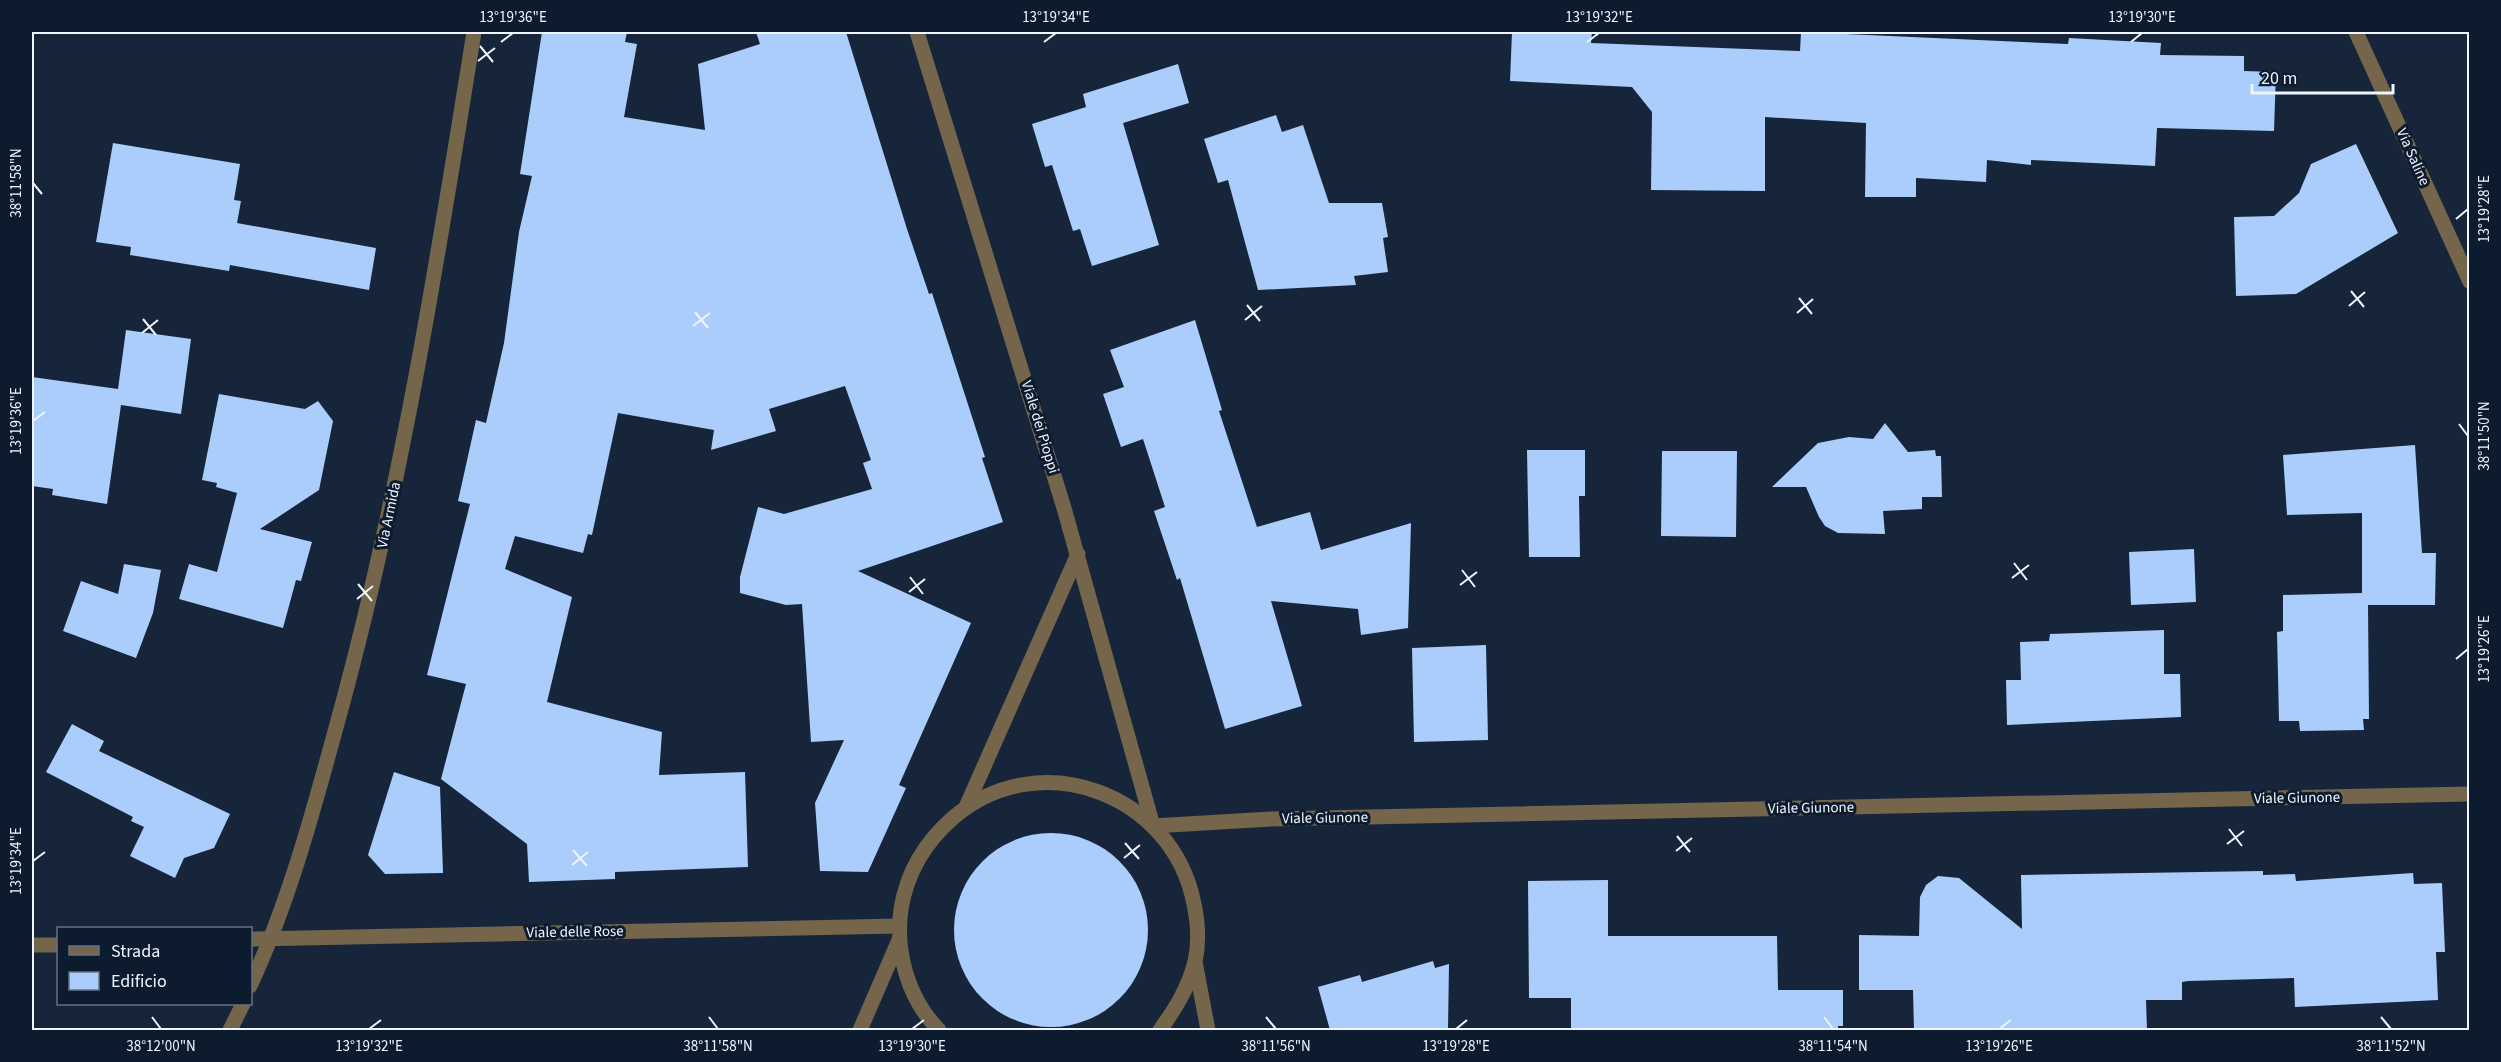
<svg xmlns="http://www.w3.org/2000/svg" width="2501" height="1062" viewBox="0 0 2501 1062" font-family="'Source Sans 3',sans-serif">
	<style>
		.building { fill: #aacdfc }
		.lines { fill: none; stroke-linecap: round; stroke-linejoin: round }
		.minor { stroke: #74654b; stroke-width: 15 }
		.ticks { fill: none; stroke: #eff5fe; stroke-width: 2 }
		.labels { text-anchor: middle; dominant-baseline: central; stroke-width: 6; stroke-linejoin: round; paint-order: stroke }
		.street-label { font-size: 15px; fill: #eff5fe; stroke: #0d1b2f }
		.neatline { fill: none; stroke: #eff5fe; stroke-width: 2 }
		.ticks-label { font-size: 15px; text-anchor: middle; fill: #eff5fe }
	</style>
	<rect width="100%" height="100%" fill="#162539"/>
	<g class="building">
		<polygon points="542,32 627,32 625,42 637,44 624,117 705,130 698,64 760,44 756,32 846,32 907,229 929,294 932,293 985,457 982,458 1003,522 858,571 971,623 899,785 906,788 868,872 820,871 815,803 844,740 811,742 802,604 786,605 740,593 740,577 758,507 784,514 872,489 863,463 871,460 845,386 769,409 776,431 711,450 714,430 618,413 592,535 588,534 583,553 515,536 505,569 572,597 547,702 662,732 659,775 745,772 748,867 615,872 615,879 529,882 527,844 441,779 466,684 427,675 470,504 458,501 476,420 486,423 504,343 519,232 532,176 520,174"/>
		<polygon points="1512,32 1592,32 1591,43 1800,51 1801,32 2068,44 2069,38 2161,43 2160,55 2244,56 2244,71 2276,72 2274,131 2157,128 2155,166 2031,160 2031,165 1987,160 1986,182 1916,178 1916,197 1865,197 1866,123 1765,117 1765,191 1651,190 1652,112 1632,87 1510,81"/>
		<polygon points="1178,64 1189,103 1123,123 1159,245 1092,266 1080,229 1073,231 1052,165 1045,167 1032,124 1086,107 1083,94"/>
		<polygon points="1276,115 1282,132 1303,125 1329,203 1382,203 1388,237 1383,238 1388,272 1354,276 1356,285 1258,290 1228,180 1218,183 1204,139"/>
		<polygon points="113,143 240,164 234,200 241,201 237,223 376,248 369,290 230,265 229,271 130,255 131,247 96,242"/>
		<polygon points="2356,144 2398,233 2296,294 2236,296 2234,217 2274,216 2299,193 2311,164"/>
		<polygon points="1195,320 1222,410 1219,411 1257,527 1310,512 1321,550 1411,523 1408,628 1361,635 1358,609 1271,601 1302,706 1225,729 1180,578 1177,580 1154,511 1165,507 1143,439 1121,447 1103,394 1124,387 1110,350"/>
		<polygon points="126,330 191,339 181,414 121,405 107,504 52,495 53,489 32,486 32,377 118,389"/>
		<polygon points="219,394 305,409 318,401 333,421 319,490 260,529 312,542 301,581 296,580 283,628 179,599 189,564 217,572 237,493 216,487 217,483 202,480"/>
		<polygon points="1885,423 1908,452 1935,450 1936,456 1941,456 1942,497 1922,497 1922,509 1883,511 1885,534 1838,533 1825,526 1819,517 1806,487 1772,487 1818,443 1849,437 1873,439"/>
		<polygon points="2415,445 2422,553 2436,553 2435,605 2368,605 2369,719 2363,719 2364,730 2300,731 2299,721 2279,721 2277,632 2283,631 2283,595 2362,593 2362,513 2287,515 2283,455"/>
		<polygon points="1527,450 1585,450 1585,496 1579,496 1580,557 1529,557"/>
		<polygon points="1662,451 1737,451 1736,537 1661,536"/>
		<polygon points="2194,549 2196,602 2131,605 2129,552"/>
		<polygon points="124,564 161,570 153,613 136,658 63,631 81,581 118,594"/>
		<polygon points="2164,630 2164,674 2180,674 2181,717 2007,725 2006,680 2021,680 2020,642 2049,641 2050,634"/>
		<polygon points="1486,645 1488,740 1414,742 1412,648"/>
		<polygon points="72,724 104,741 99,751 230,814 214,848 184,858 175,878 130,856 144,827 131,821 133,817 46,772"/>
		<polygon points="394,772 440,787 443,873 385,874 368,855"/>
		<circle cx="1051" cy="930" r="97"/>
		<polygon points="2263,871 2263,875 2295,874 2296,881 2413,873 2414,884 2442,883 2445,952 2436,952 2438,1000 2295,1007 2294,978 2188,981 2182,982 2182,1000 2146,1000 2147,1030 1914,1030 1913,990 1859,990 1859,935 1919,936 1920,897 1926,885 1938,876 1959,878 2022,929 2021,875"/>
		<polygon points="1608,880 1608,936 1777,936 1778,990 1843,990 1843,1026 1838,1026 1838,1030 1571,1030 1571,998 1529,998 1528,881"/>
		<polygon points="1433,961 1435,968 1449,964 1448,1030 1330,1030 1318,987 1360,975 1362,982"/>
	</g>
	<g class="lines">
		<g class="minor">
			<polyline points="917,32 1064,508 1153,826 1271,819 2470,794"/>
			<polyline points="2356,32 2470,282"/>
			<polyline points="966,807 1078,554"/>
			<polyline points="250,939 899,926"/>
			<polyline points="32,945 58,945"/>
			<polyline points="1195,962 1208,1030"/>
			<path d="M250,986C289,902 313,812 337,724C400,496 437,264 474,32"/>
			<polyline points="230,1030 243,1004"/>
			<polyline points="860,1030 899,940"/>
			<path d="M939,1030C908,999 895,952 901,909C907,872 926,841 954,817C1040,744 1173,794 1194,904C1198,923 1199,944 1195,962C1188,989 1175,1009 1160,1030"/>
		</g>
	</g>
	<path class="ticks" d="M501,42L513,33M1044,42L1056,33M1587,42L1599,33M2131,42L2142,33M480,46L493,62M478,61L495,48M33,183L42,194M2456,219L2468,209M2351,291L2364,307M1799,298L1812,314M1247,305L1260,321M2349,306L2365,292M695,312L708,328M1797,313L1813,299M143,319L156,335M1245,320L1262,306M693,326L710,313M142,333L158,320M33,421L45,412M2459,424L2468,436M2014,563L2027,580M1462,570L1475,587M910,577L923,594M2012,578L2029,565M358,584L372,601M1460,585L1477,572M909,592L925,579M357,599L373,586M2456,659L2468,649M2229,829L2242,846M1677,836L1690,852M1125,843L1139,859M2227,844L2244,831M573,850L587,866M1676,851L1692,838M1124,858L1140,845M33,861L45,852M572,865L588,852M152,1017L161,1029M709,1017L718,1029M1266,1017L1276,1029M1824,1017L1833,1029M2381,1017L2391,1029M369,1029L381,1020M912,1029L924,1020M1456,1029L1467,1020M1999,1029L2011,1020"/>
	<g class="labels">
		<g class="street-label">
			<text transform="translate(2413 157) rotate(66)">Via Saline</text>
			<text transform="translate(1040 427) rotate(73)">Viale dei Pioppi</text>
			<text transform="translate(389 515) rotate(-78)">Via Armida</text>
			<text transform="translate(2297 798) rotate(-1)">Viale Giunone</text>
			<text transform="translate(1811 808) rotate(-1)">Viale Giunone</text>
			<text transform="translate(1325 818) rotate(-1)">Viale Giunone</text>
			<text transform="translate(575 932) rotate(-1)">Viale delle Rose</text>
		</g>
	</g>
	<rect width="2501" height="1062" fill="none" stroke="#0d1b2f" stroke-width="66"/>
	<rect x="57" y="927" width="195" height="78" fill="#0d1b2f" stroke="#677282" stroke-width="1.5"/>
	<rect x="69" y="946" width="30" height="9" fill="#74654b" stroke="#677282" stroke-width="1.5"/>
	<text x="111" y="957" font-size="18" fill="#eff5fe">Strada</text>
	<rect x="69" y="972" width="30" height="18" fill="#aacdfc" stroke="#677282" stroke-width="1.5"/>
	<text x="111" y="987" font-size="18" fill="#eff5fe">Edificio</text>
	<path d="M2252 84v9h141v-9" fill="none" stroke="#eff5fe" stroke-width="3"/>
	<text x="2261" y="84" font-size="18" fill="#eff5fe" stroke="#0d1b2f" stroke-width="4.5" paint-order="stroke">20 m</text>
	<rect x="33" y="33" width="2435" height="996" class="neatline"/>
	<g class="ticks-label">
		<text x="513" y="22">13°19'36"E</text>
		<text x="1056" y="22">13°19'34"E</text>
		<text x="1599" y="22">13°19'32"E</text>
		<text x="2142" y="22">13°19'30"E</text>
		<text transform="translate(16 183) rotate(-90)" y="5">38°11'58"N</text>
		<text transform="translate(2484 209) rotate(-90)" y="5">13°19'28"E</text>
		<text transform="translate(16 421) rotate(-90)" y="5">13°19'36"E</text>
		<text transform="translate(2484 436) rotate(-90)" y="5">38°11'50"N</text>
		<text transform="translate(2484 649) rotate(-90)" y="5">13°19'26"E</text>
		<text transform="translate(16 861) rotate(-90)" y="5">13°19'34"E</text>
		<text x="161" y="1051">38°12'00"N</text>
		<text x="369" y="1051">13°19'32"E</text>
		<text x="718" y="1051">38°11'58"N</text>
		<text x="912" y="1051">13°19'30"E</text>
		<text x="1276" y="1051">38°11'56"N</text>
		<text x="1456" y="1051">13°19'28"E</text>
		<text x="1833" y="1051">38°11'54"N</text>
		<text x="1999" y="1051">13°19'26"E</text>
		<text x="2391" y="1051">38°11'52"N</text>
	</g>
</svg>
